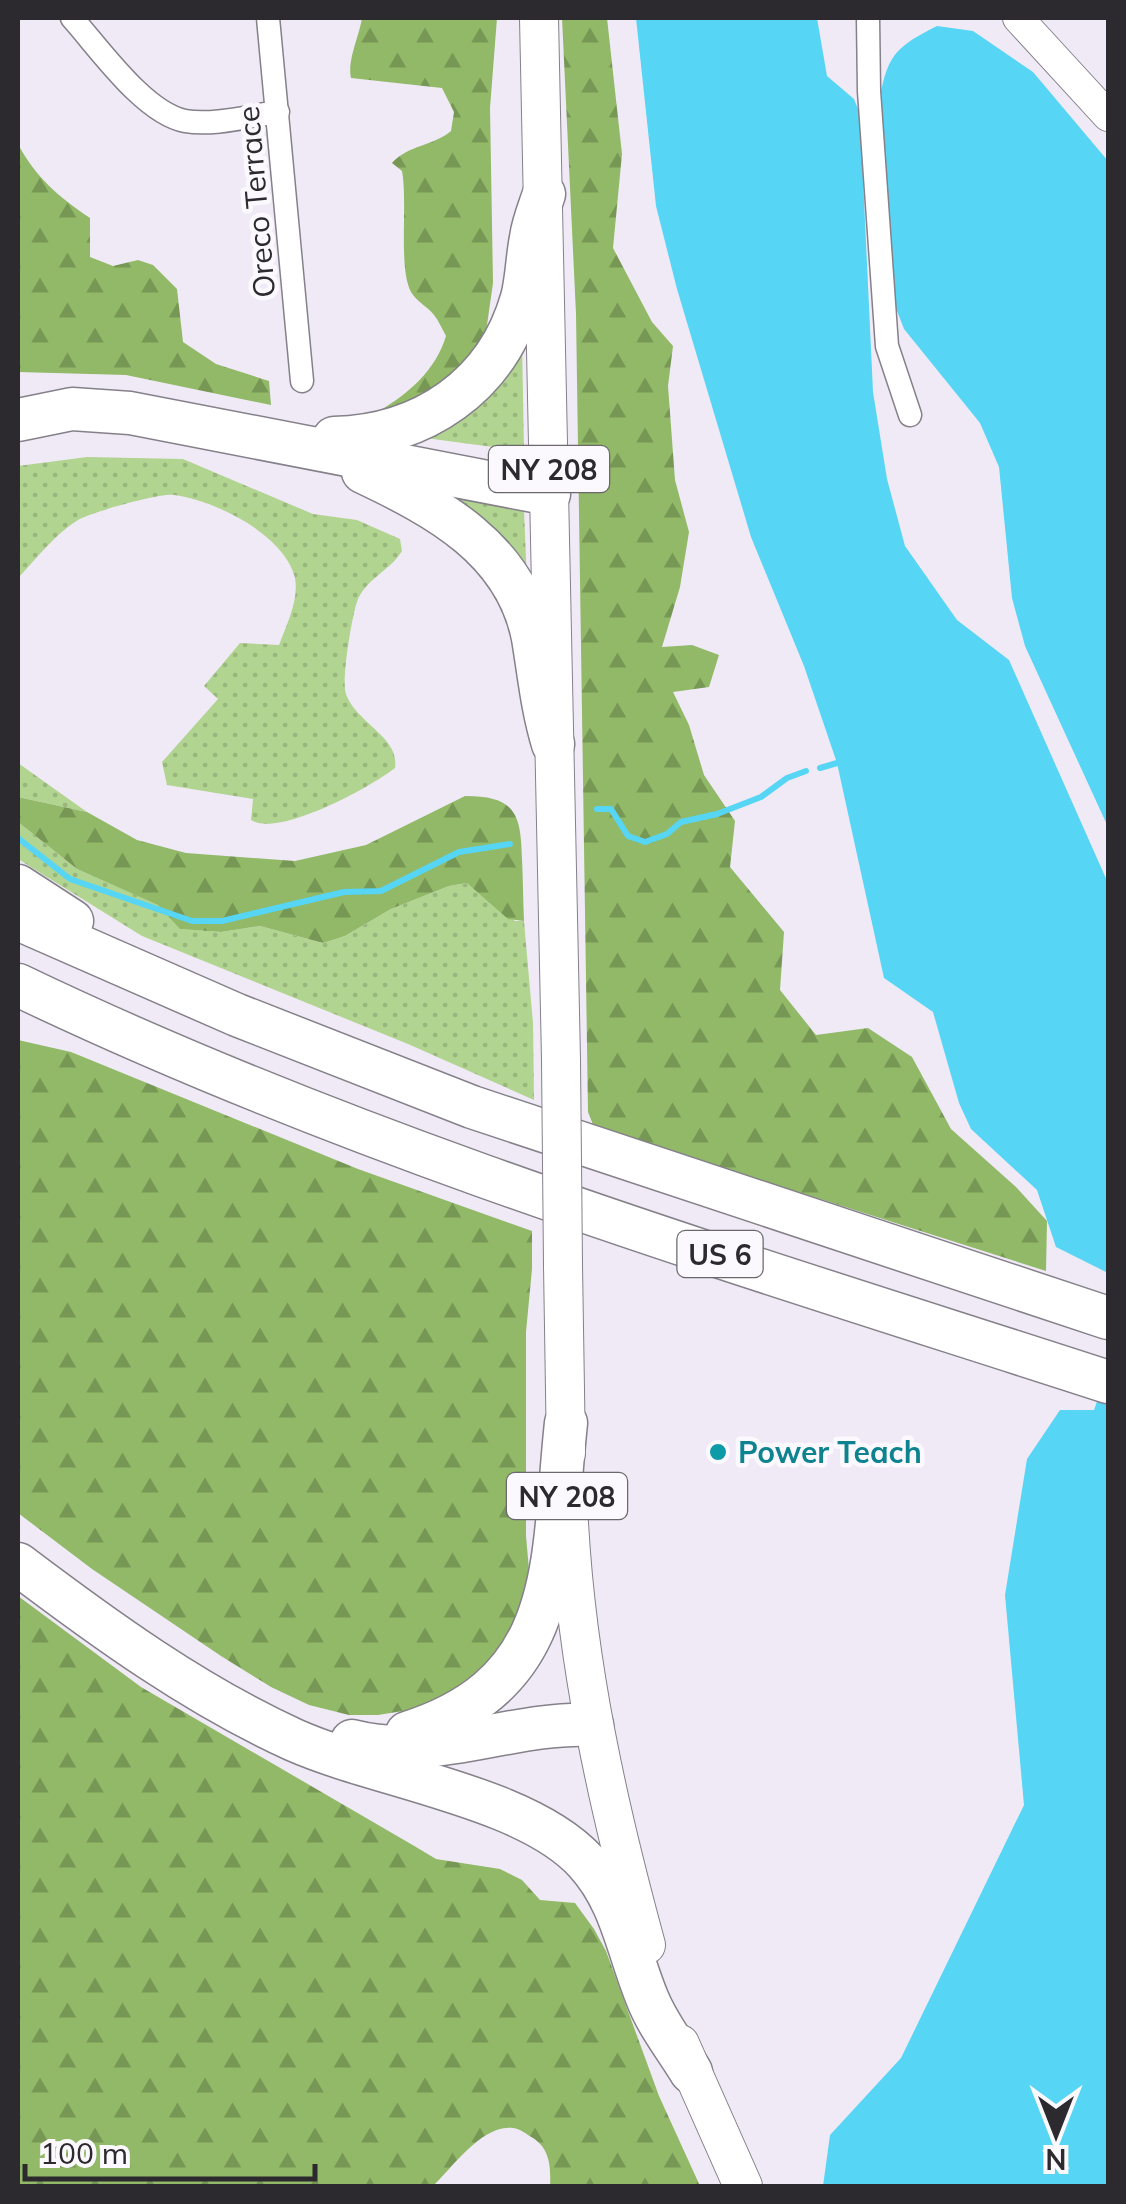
<svg xmlns="http://www.w3.org/2000/svg" width="1126" height="2204" viewBox="0 0 1126 2204" font-family="Mulish,sans-serif">
	<style>
		.grass { fill: url(#grass-dots) }
		.forest { fill: url(#forest-firs) }
		.water { fill: #57d5f5 }
		.lines { fill: none; stroke-linecap: round; stroke-linejoin: round }
		.stream { stroke: #57d5f5; stroke-width: 6 }
		.minor-casing { stroke: #85808a; stroke-width: 25 }
		.tertiary-casing { stroke: #85808a; stroke-width: 32 }
		.primary-casing { stroke: #85808a; stroke-width: 40 }
		.motorway-casing { stroke: #85808a; stroke-width: 45 }
		.minor { stroke: #fff; stroke-width: 22 }
		.tertiary { stroke: #fff; stroke-width: 30 }
		.primary { stroke: #fff; stroke-width: 38 }
		.motorway { stroke: #fff; stroke-width: 42 }
		.primary-bridge-casing { stroke: #85808a; stroke-width: 40; stroke-linecap: butt }
		.primary-bridge { stroke: #fff; stroke-width: 38 }
		.culture-dot { fill: #0f9aa8; stroke: #fbf9fe; stroke-width: 4 }
		.labels { text-anchor: middle; dominant-baseline: central; stroke-width: 9; stroke-linejoin: round; paint-order: stroke }
		.shield { fill: #fbf9fe; stroke: #6a686d; stroke-width: 2.5 }
		.shield-label { font-size: 28px; font-weight: bold; fill: #2c2a2f }
		.street-label { font-size: 30px; fill: #2c2a2f; stroke: #fbf9fe }
		.culture-label { font-size: 30px; font-weight: bold; fill: #0d838f; stroke: #fbf9fe; text-anchor: start }
	</style>
	<defs>
		<pattern id="grass-dots" width="8" height="8" patternUnits="userSpaceOnUse" patternTransform="scale(2.5)"><rect width="8" height="8" fill="#b2d491"/><path d="M2 2h.1M6 6h.1" fill="none" stroke="#99b67d" stroke-width="1.8" stroke-linecap="round"/></pattern>
		<pattern id="forest-firs" width="22" height="20" patternUnits="userSpaceOnUse" patternTransform="scale(2.5)"><rect width="22" height="20" fill="#91b967"/><path d="M5 1l3.5 6h-7zM16 11l3.5 6h-7z" fill="#779755"/></pattern>
	</defs>
	<rect width="100%" height="100%" fill="#f0eaf6"/>
	<g class="grass">
		<polygon points="522,341 524,451 410,436"/>
		<path d="M87,457L183,459L313,514L357,520L400,539L402,551C390,571 365,579 357,602C352,616 341,681 346,694C356,723 400,737 395,768C371,787 278,838 251,820L253,799L167,785L162,762L218,699L204,686L240,643L279,645C287,624 299,600 295,578C285,535 215,500 174,495C160,493 92,512 78,520C55,534 36,559 18,578V466Z"/>
		<polygon points="421,489 524,510 527,584"/>
		<polygon points="18,763 87,812 18,797"/>
		<polygon points="18,822 77,869 159,905 181,929 221,932 260,926 323,943 345,936 391,909 449,886 467,883 515,921 524,921 533,1023 534,1100 408,1044 142,936 18,859"/>
	</g>
	<g class="forest">
		<path d="M362,18H497L490,108L493,283L486,332L468,362L442,389L396,414L379,411C408,394 436,370 446,336C442,329 439,321 434,315C427,306 417,302 411,292C398,267 408,203 402,171L392,163C408,145 433,146 451,131L454,112L442,88L351,78C347,60 359,37 362,18Z"/>
		<polygon points="562,18 607,18 622,154 613,248 652,322 673,346 668,386 675,480 689,532 680,587 662,647 692,645 719,655 709,687 673,692 689,725 704,775 735,821 730,867 784,932 780,990 816,1035 868,1028 912,1057 951,1129 1016,1187 1047,1221 1046,1271 594,1127 588,1112 576,314"/>
		<path d="M18,144C36,178 58,196 90,218V257L113,266L138,260L153,265L177,289L183,342L216,364L269,381L271,405L126,375L18,372Z"/>
		<path d="M465,796C515,796 521,813 522,859C523,880 523,900 524,921L508,919L467,883L449,886L391,909L345,936L323,943L260,926L221,932L180,929L158,905L77,869L18,822V797L87,812L137,840L186,853L295,861L366,845Z"/>
		<polygon points="18,1040 71,1052 358,1169 532,1231 532,1269 526,1332 526,1536 530,1581 502,1651 460,1691 409,1710 378,1715 349,1715 309,1705 271,1687 221,1656 92,1569 18,1513"/>
		<path d="M18,1596L141,1687L416,1847L436,1859L500,1869L522,1880L540,1900L575,1903L594,1929L606,1951L659,2096L700,2186H550C551,2167 550,2149 533,2138C526,2134 521,2129 513,2128C482,2124 452,2168 433,2186H18Z"/>
	</g>
	<g class="water">
		<polygon points="636,18 817,18 827,76 854,99 860,114 873,392 887,479 905,546 957,620 1009,660 1108,883 1108,1273 1056,1247 1037,1190 971,1129 959,1103 933,1012 884,978 837,763 804,666 751,537 677,289 656,206"/>
		<path d="M937,26L973,31L1033,72L1108,161V827L1025,646L1012,598L999,467L980,423L904,329L894,303L880,97C888,53 898,46 937,26Z"/>
		<polygon points="1108,1370 1108,2186 823,2186 830,2135 901,2058 1024,1805 1005,1595 1027,1459 1060,1410 1094,1410"/>
	</g>
	<g class="lines">
		<g class="stream">
			<polyline points="820,768 837,763"/>
			<polyline points="597,809 611,809 628,836 645,842 667,834 681,822 717,814 761,797 787,778 806,771"/>
			<polyline points="18,838 70,879 192,921 222,921 344,892 381,891 459,852 510,844"/>
		</g>
		<g class="minor-casing">
			<g id="minor">
				<path d="M72,18C99,48 144,113 185,121C214,126 249,116 278,112"/>
				<polyline points="268,18 302,381"/>
				<polyline points="868,18 869,91 887,346 910,415"/>
			</g>
		</g>
		<g class="tertiary-casing">
			<polyline id="tertiary" points="1018,18 1108,116"/>
		</g>
		<g class="primary-casing">
			<g id="primary">
				<polyline points="539,18 561,1060"/>
				<polyline points="563,1265 566,1453"/>
				<path d="M569,1523C577,1667 608,1806 646,1945"/>
				<polyline points="680,2044 743,2186"/>
			</g>
		</g>
		<g class="motorway-casing">
			<g id="motorway">
				<polyline points="18,420 72,409 130,413 549,494"/>
				<path d="M334,438C423,436 497,386 522,298C527,279 527,258 531,238C533,223 539,209 544,194"/>
				<path d="M363,472C437,507 516,549 533,638C539,674 542,708 553,744"/>
				<polyline points="18,886 72,921"/>
				<polyline points="18,919 237,1015 472,1107 1108,1318"/>
				<path d="M18,985C366,1152 741,1263 1108,1382"/>
				<path d="M18,1564C104,1629 195,1695 294,1740C377,1777 526,1796 586,1862C622,1901 628,1953 648,2000C658,2025 677,2049 691,2072"/>
				<path d="M407,1733C566,1683 551,1561 566,1423"/>
				<path d="M352,1741C434,1762 511,1721 592,1725"/>
			</g>
		</g>
		<use href="#minor" class="minor"/>
		<use href="#tertiary" class="tertiary"/>
		<use href="#primary" class="primary"/>
		<use href="#motorway" class="motorway"/>
		<g class="primary-bridge-casing">
			<polyline id="primary-bridge" points="561,1060 563,1265"/>
		</g>
		<use href="#primary-bridge" class="primary-bridge"/>
	</g>
	<circle class="culture-dot" cx="718" cy="1452" r="10"/>
	<g class="labels">
		<g class="shield">
			<rect x="489" y="446" width="120" height="46" rx="8"/>
			<rect x="677.5" y="1231" width="85" height="46" rx="8"/>
			<rect x="507" y="1473" width="120" height="46" rx="8"/>
		</g>
		<g class="shield-label">
			<text x="549" y="469">NY 208</text>
			<text x="720" y="1254">US 6</text>
			<text x="567" y="1496">NY 208</text>
		</g>
		<g class="street-label">
			<text transform="translate(256 202) rotate(-95)">Oreco Terrace</text>
		</g>
		<g class="culture-label">
			<text x="738" y="1452">Power Teach</text>
		</g>
	</g>
	<rect width="1126" height="2204" fill="none" stroke="#2c2a2f" stroke-width="40"/>
	<g transform="translate(1056 2134) rotate(180)" stroke="#fbf9fe" stroke-width="8" paint-order="stroke">
	<path d="M0-8L18 38L0 25L-18 38Z" fill="#2c2a2f"/>
	<text y="-15" font-size="28" font-weight="bold" text-anchor="middle" fill="#2c2a2f">N</text>
	</g>
	<path d="M25 2164v15h290v-15" fill="none" stroke="#2c2a2f" stroke-width="5"/>
	<text x="40" y="2164" font-size="30" fill="#2c2a2f" stroke="#fbf9fe" stroke-width="8" paint-order="stroke">100 m</text>
</svg>
